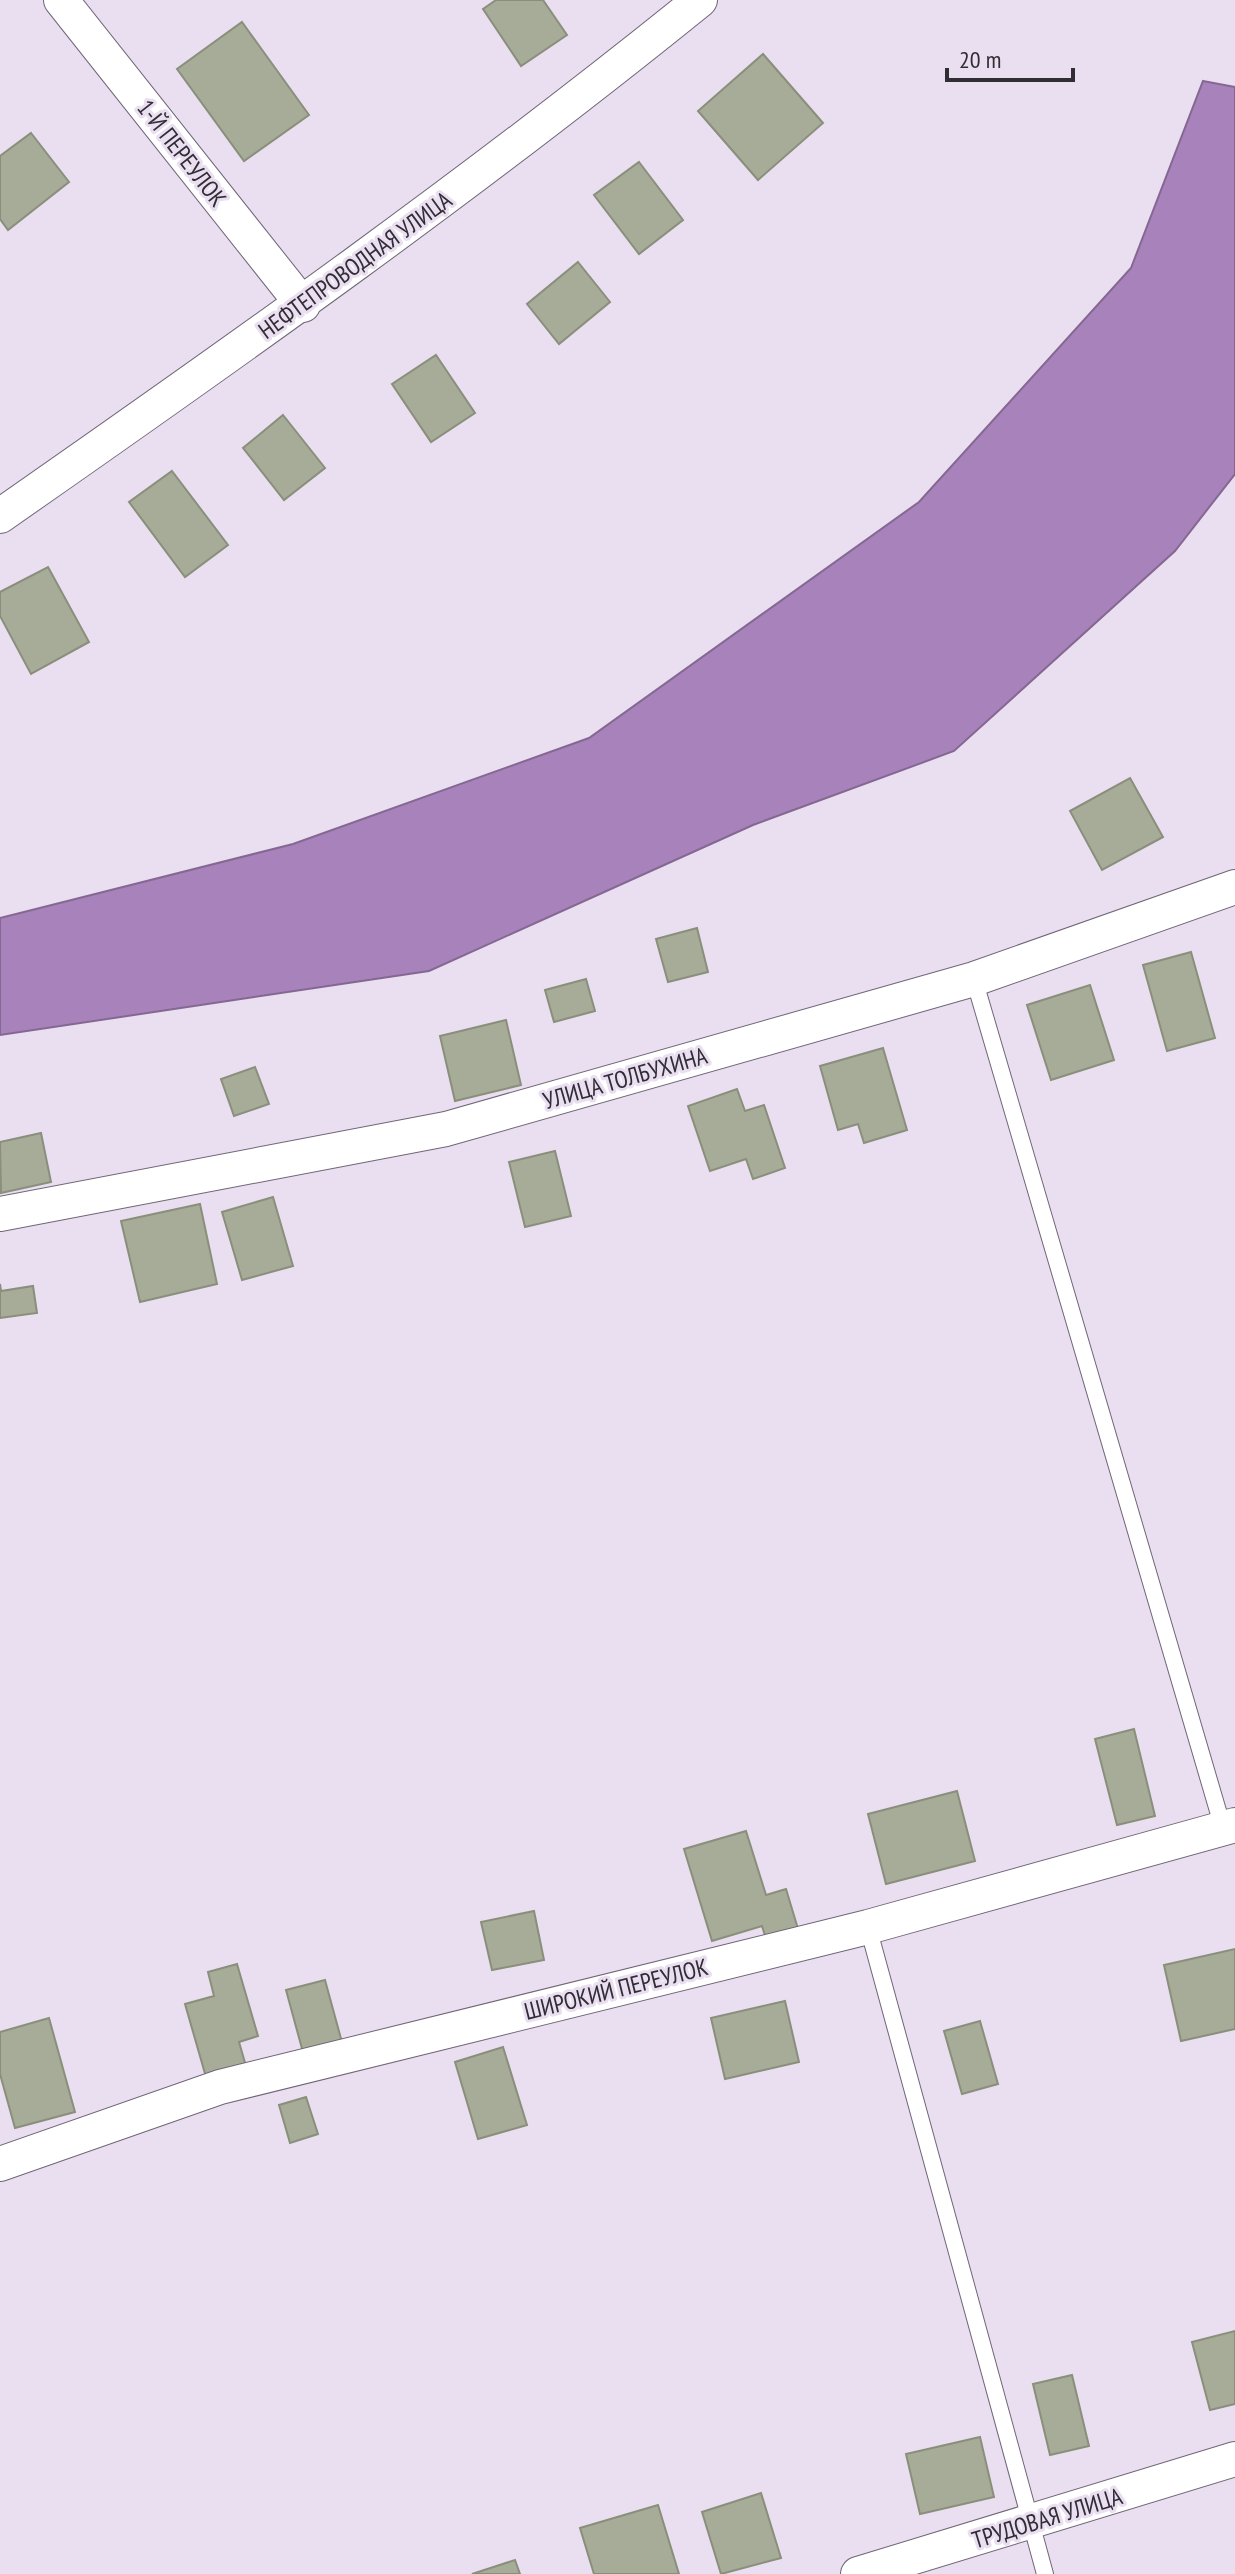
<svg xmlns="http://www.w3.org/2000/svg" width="1235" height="2574" viewBox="0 0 1235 2574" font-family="'PT Sans Narrow',sans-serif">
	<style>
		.water { fill: #a782bb; stroke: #846892; stroke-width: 2 }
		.building { fill: #a7ac98; stroke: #8a8f7c; stroke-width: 2 }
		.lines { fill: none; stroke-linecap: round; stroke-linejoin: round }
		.lane-casing { stroke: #706676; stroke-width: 18 }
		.street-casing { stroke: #706676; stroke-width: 36 }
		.lane { stroke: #fff; stroke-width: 16 }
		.street { stroke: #fff; stroke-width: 34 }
		.labels { text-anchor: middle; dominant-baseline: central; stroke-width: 6; stroke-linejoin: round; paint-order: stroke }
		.street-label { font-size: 24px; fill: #312d34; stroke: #eadef1 }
	</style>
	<rect width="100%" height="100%" fill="#eadef1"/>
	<polygon class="water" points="1203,81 1235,87 1235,474 1175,551 954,751 753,825 429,971 0,1035 0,918 293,844 589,738 919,502 1131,268"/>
	<g class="building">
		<polygon points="496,0 543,0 567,35 521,66 483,9"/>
		<polygon points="242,22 309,115 244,161 177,69"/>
		<polygon points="763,54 823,123 758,180 698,111"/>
		<polygon points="31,133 69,182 8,230 0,219 0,156"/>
		<polygon points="639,162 683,220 639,254 594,195"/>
		<polygon points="578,262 610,302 559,344 527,304"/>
		<polygon points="436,355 475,413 431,442 392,384"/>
		<polygon points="283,415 325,468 284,500 243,448"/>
		<polygon points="172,471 228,545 185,577 129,502"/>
		<polygon points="48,567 89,642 31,674 0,616 0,592"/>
		<polygon points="1130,778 1163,837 1102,870 1070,811"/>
		<polygon points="697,928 708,972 668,982 656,939"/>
		<polygon points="1191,952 1215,1038 1167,1051 1143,965"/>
		<polygon points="586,979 595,1011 554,1022 545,990"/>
		<polygon points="1090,985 1114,1060 1051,1080 1027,1005"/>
		<polygon points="506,1020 521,1085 455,1101 440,1036"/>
		<polygon points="883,1048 907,1130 864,1143 858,1124 838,1130 820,1066"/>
		<polygon points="255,1067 269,1104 234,1116 221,1079"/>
		<polygon points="737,1089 745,1111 764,1105 785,1168 753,1179 746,1159 710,1171 688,1106"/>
		<polygon points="41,1133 51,1182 1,1193 0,1142"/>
		<polygon points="555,1151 571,1216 525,1227 509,1162"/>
		<polygon points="273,1197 293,1266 242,1280 222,1212"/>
		<polygon points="200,1204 217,1284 140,1302 121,1221"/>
		<polygon points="0,1284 1,1291 33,1286 37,1313 0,1318"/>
		<polygon points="1134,1729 1155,1816 1117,1825 1095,1739"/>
		<polygon points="957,1791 975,1861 886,1884 868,1814"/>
		<polygon points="746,1831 766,1895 786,1889 799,1932 767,1942 762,1926 712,1941 684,1849"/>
		<polygon points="534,1911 544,1960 492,1970 481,1922"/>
		<polygon points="1235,1949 1235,2029 1181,2041 1164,1965"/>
		<polygon points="237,1964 258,2036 239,2042 248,2073 208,2084 185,2004 214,1996 208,1972"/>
		<polygon points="325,1980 343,2046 304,2056 286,1990"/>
		<polygon points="785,2001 799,2062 725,2079 711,2018"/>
		<polygon points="49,2018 75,2112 15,2128 0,2074 0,2032"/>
		<polygon points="980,2021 998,2084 962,2094 944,2031"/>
		<polygon points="503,2047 527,2125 478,2139 455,2062"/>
		<polygon points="306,2097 318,2134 290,2143 279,2105"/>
		<polygon points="1235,2331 1235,2404 1210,2410 1192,2342"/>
		<polygon points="1072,2375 1089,2446 1050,2455 1033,2384"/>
		<polygon points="980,2437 994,2497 920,2514 906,2454"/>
		<polygon points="761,2493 781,2558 721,2574 702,2512"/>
		<polygon points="658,2505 679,2574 594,2574 580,2528"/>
		<polygon points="515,2560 520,2574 472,2574"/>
	</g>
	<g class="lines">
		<g class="lane-casing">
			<g id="lane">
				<polyline points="974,979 1223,1828"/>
				<polyline points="868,1927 1045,2574"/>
			</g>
		</g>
		<g class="street-casing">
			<g id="street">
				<polyline points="61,0 303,305"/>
				<path d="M0,516C238,350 474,183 700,0"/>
				<polyline points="0,1214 446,1129 974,979 1235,887"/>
				<polyline points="0,2164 220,2087 868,1927 1235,1825"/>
				<polyline points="858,2574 1235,2459"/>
			</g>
		</g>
		<use href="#lane" class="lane"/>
		<use href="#street" class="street"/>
	</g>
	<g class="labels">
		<g class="street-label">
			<text transform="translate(182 153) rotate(52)">1-Й ПЕРЕУЛОК</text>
			<text transform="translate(355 265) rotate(-36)">НЕФТЕПРОВОДНАЯ УЛИЦА</text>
			<text transform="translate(625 1078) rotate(-16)">УЛИЦА ТОЛБУХИНА</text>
			<text transform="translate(616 1989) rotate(-14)">ШИРОКИЙ ПЕРЕУЛОК</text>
			<text transform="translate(1047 2518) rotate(-17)">ТРУДОВАЯ УЛИЦА</text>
		</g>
	</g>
	<path d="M947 68v12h126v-12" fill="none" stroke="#312d34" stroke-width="4"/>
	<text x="959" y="68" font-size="24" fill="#312d34" stroke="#eadef1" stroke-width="6" paint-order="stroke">20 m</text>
</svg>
